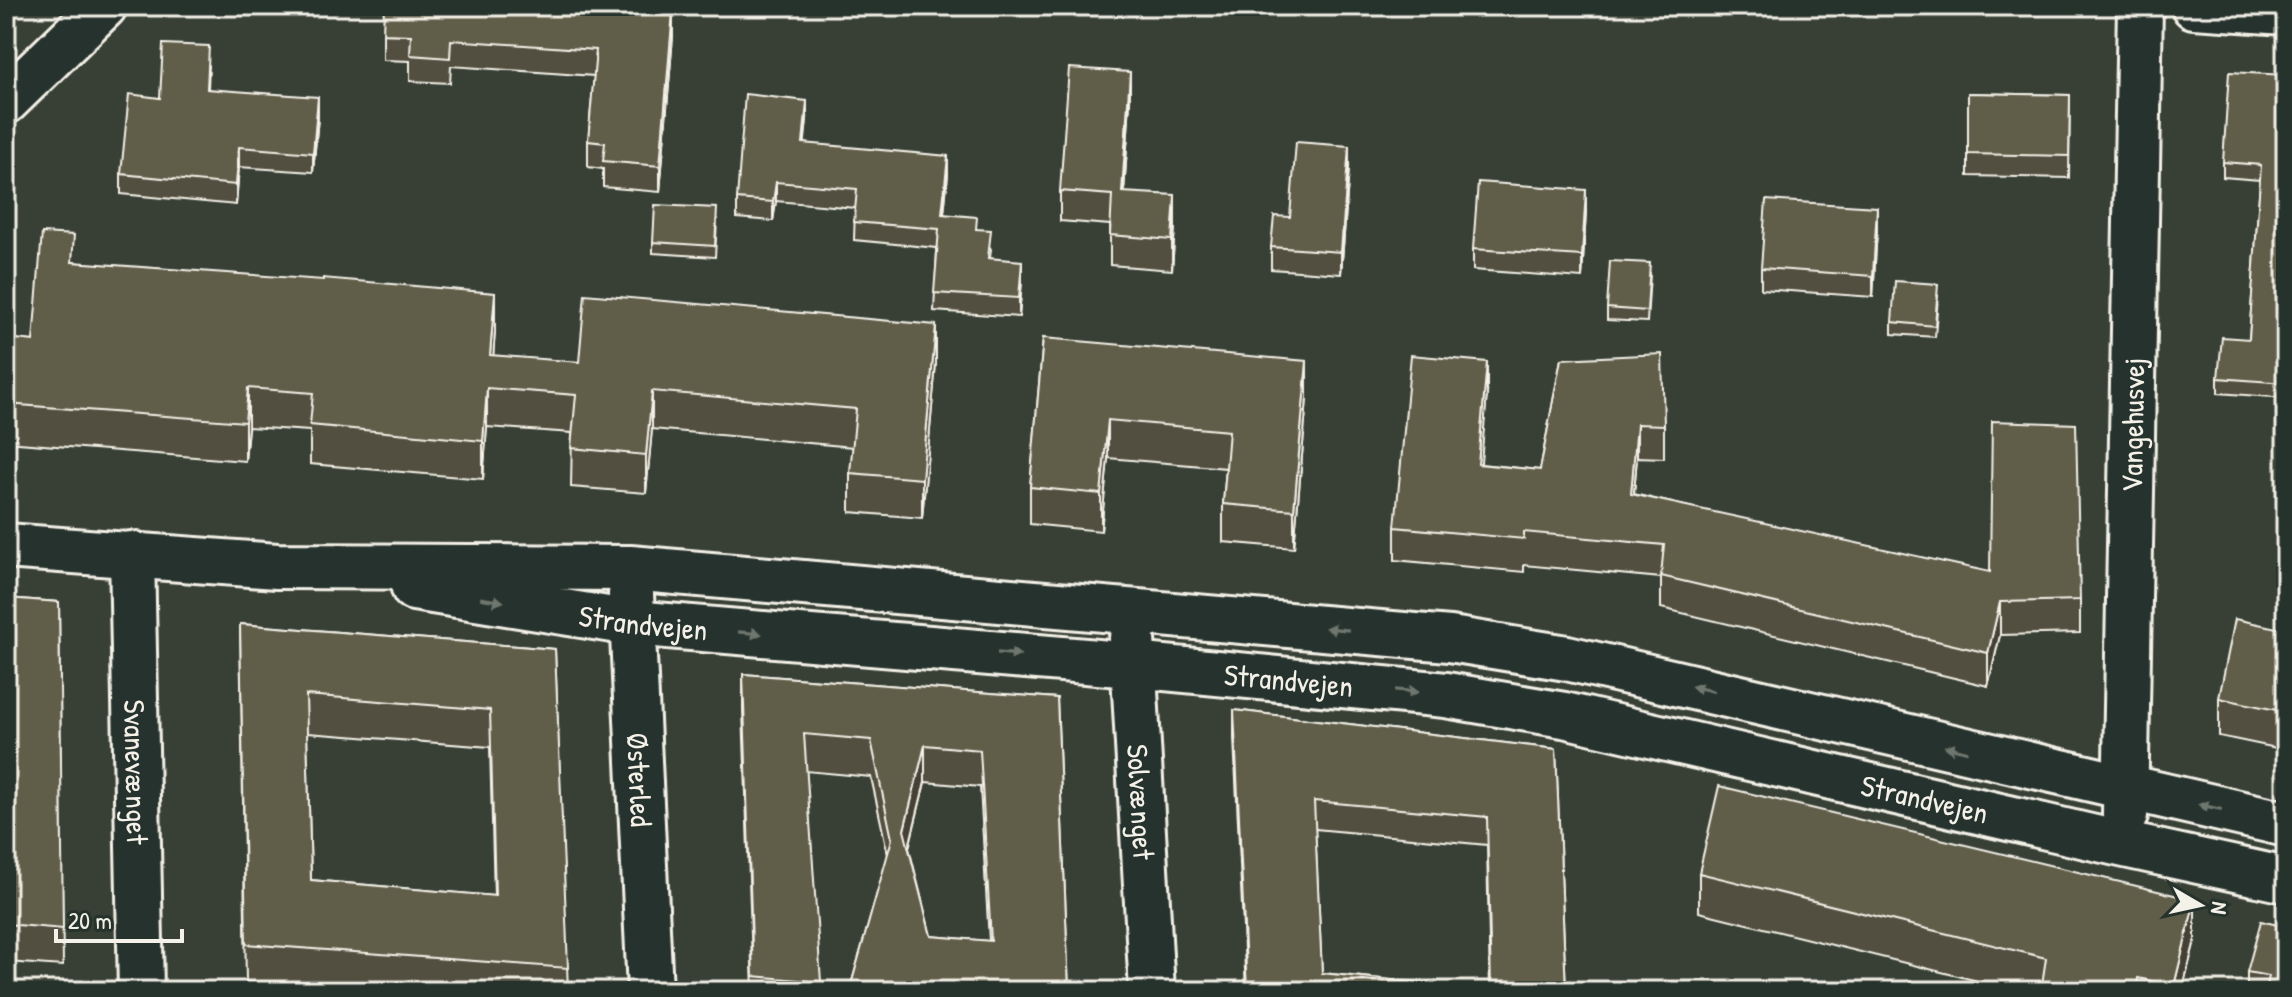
<svg xmlns="http://www.w3.org/2000/svg" width="2292" height="997" viewBox="0 0 2292 997" font-family="'Patrick Hand',sans-serif">
	<style>
		.lines { fill: none; stroke-linecap: round; stroke-linejoin: round }
		.minor-casing { stroke: #f4f1e8; stroke-width: 50 }
		.minor { stroke: #26332d; stroke-width: 44 }
		.wall { fill: #535040; stroke: #f4f1e8; stroke-width: 2; fill-rule: evenodd }
		.shaded-wall { fill: #444134; stroke: #f4f1e8; stroke-width: 2 }
		.building { fill: #615d4a; stroke: #f4f1e8; stroke-width: 2; fill-rule: evenodd }
		.oneway { fill: #6e766e }
		.labels { text-anchor: middle; dominant-baseline: central; stroke-width: 6; stroke-linejoin: round; paint-order: stroke }
		.street-label { font-size: 30px; fill: #f4f1e8; stroke: #26332d }
	</style>
	<rect width="100%" height="100%" fill="#384036"/>
	<filter id="ink" filterUnits="userSpaceOnUse"><feTurbulence type="fractalNoise" baseFrequency=".0125" numOctaves="2"/><feDisplacementMap in="SourceGraphic" scale="16" xChannelSelector="R" yChannelSelector="G"/><feConvolveMatrix kernelMatrix="1 2 1 2 8 2 1 2 1" color-interpolation-filters="sRGB"/></filter>
	<g filter="url(#ink)">
		<g class="lines">
			<g class="minor-casing">
				<g id="minor">
					<polyline points="2194,6 2286,12"/>
					<polyline points="6,101 104,6"/>
					<polyline points="6,546 277,566 630,568 1450,639 1567,658 2286,824"/>
					<path id="s1" d="M132,554L141,991"/>
					<path id="s2" d="M414,588L632,623L1133,665L1446,695L1564,715L2125,845L2286,880"/>
					<path id="s3" d="M631,594L650,991"/>
					<path id="s4" d="M1132,638L1152,991"/>
					<path id="s5" d="M2125,815L2140,6"/>
				</g>
			</g>
			<use href="#minor" class="minor"/>
		</g>
		<g class="wall">
			<polygon points="383,34 673,36 660,192 603,187 603,169 588,167 588,141 594,76 451,66 450,83 410,81 410,61 383,60"/>
			<polygon points="209,66 208,89 318,117 313,172 239,167 236,205 121,194 121,174 160,98"/>
			<polygon points="2286,75 2286,313 2284,342 2286,342 2286,398 2218,393 2218,378 2249,339 2260,180 2223,177 2223,162"/>
			<polygon points="1968,93 2070,95 2069,178 1968,176"/>
			<polygon points="1130,102 1124,192 1175,226 1172,270 1110,265 1110,225 1060,221 1060,191"/>
			<polygon points="807,119 804,143 948,174 944,214 977,229 991,249 990,258 1022,280 1019,317 934,311 937,248 854,240 855,208 776,201 773,221 737,218 737,199"/>
			<polygon points="1349,168 1341,274 1271,269 1271,247"/>
			<polygon points="1586,212 1582,278 1473,270 1473,249"/>
			<polygon points="717,220 715,257 653,253 653,242"/>
			<polygon points="1877,229 1873,297 1761,289 1761,268"/>
			<polygon points="74,262 495,331 493,356 579,362 936,363 922,518 850,512 850,473 853,447 652,429 646,493 571,487 572,433 487,427 483,479 310,464 310,431 248,427 245,461 6,442 6,338 33,341"/>
			<polygon points="1650,274 1647,322 1607,320 1607,308"/>
			<polygon points="1938,296 1935,337 1892,334 1892,322"/>
			<polygon points="1043,338 1307,398 1294,548 1223,542 1223,504 1226,468 1108,458 1101,531 1030,524 1030,487"/>
			<polygon points="1561,359 1664,425 1664,458 1637,457 1634,494 2080,600 2080,633 2000,635 1988,686 1661,608 1661,578 1524,565 1524,572 1395,560 1395,527 1487,394 1480,464 1540,470"/>
			<polygon points="6,598 59,602 63,966 6,962"/>
			<path d="M240,624L555,649L568,991H369L246,982ZM307,733L490,747L494,896L311,880Z"/>
			<polygon points="2286,630 2286,750 2219,736 2219,698"/>
			<path d="M743,674L1057,698L1069,991H851V985L888,855L871,777L806,771L821,991H753L743,710ZM925,782L980,787L989,941L931,936L909,848Z"/>
			<path d="M1234,710L1556,749L1566,991H1246L1234,738ZM1315,829L1487,845L1490,990L1322,973Z"/>
			<polygon points="1699,873 2195,940 2182,991 2018,991 1699,912"/>
			<polygon points="2286,927 2286,991 2247,991 2247,972"/>
		</g>
		<g class="shaded-wall">
			<polygon points="673,11 673,36 660,192 660,166"/>
			<polygon points="1130,72 1130,102 1122,222 1122,192"/>
			<polygon points="318,97 318,117 313,172 313,153"/>
			<polygon points="807,101 807,119 803,161 803,143"/>
			<polygon points="1349,146 1349,168 1341,274 1341,252"/>
			<polygon points="239,147 239,167 236,205 236,185"/>
			<polygon points="948,156 948,174 942,232 942,214"/>
			<polygon points="776,182 776,201 773,221 773,202"/>
			<polygon points="1586,190 1586,212 1582,278 1582,256"/>
			<polygon points="1175,195 1175,226 1172,270 1172,240"/>
			<polygon points="1877,207 1877,229 1873,297 1873,276"/>
			<polygon points="13,228 13,267 6,275 6,236"/>
			<polygon points="1022,261 1022,280 1019,317 1019,298"/>
			<polygon points="495,293 495,331 491,388 490,355"/>
			<polygon points="936,325 936,363 922,518 922,479"/>
			<polygon points="1307,361 1307,398 1294,548 1294,510"/>
			<polygon points="1487,362 1487,394 1478,497 1478,464"/>
			<polygon points="248,388 248,427 245,461 245,422"/>
			<polygon points="487,388 487,427 483,479 483,441"/>
			<polygon points="652,391 652,429 646,493 646,455"/>
			<polygon points="1108,420 1108,458 1101,531 1101,494"/>
			<polygon points="1637,424 1637,457 1631,527 1631,494"/>
			<polygon points="2000,602 2000,635 1988,686 1988,653"/>
			<polygon points="925,745 925,782 904,867 904,830"/>
			<polygon points="2195,900 2195,940 2182,991 2174,991 2174,986"/>
		</g>
		<g class="building">
			<polygon points="384,6 620,6 673,11 660,166 603,161 605,143 588,141 596,50 451,40 450,58 410,55 411,35 383,34"/>
			<polygon points="163,44 209,46 207,89 318,97 313,153 239,147 236,185 121,174 129,94 160,98"/>
			<polygon points="1069,68 1130,72 1122,192 1175,195 1172,240 1110,235 1112,195 1060,191"/>
			<polygon points="2229,72 2286,75 2286,298 2283,342 2286,342 2286,383 2218,378 2222,337 2249,339 2261,165 2223,162"/>
			<polygon points="1968,93 2070,95 2069,156 1968,154"/>
			<polygon points="745,94 807,101 803,143 948,156 942,214 977,217 976,229 991,230 988,258 1022,261 1019,298 934,293 939,229 854,222 857,189 776,182 773,202 737,199"/>
			<polygon points="1296,142 1349,146 1341,252 1271,247 1274,216 1290,217"/>
			<polygon points="1478,182 1586,190 1582,256 1473,249"/>
			<polygon points="1766,200 1877,207 1873,276 1761,268"/>
			<polygon points="655,205 717,208 715,246 653,242"/>
			<polygon points="6,222 13,228 6,236"/>
			<polygon points="42,233 74,235 72,262 323,280 323,278 495,293 490,355 579,362 585,294 936,325 922,479 850,473 856,409 652,391 646,455 571,448 576,395 487,388 483,441 310,425 313,393 248,388 245,422 6,404 6,338 33,341"/>
			<polygon points="1610,261 1650,263 1647,311 1607,308"/>
			<polygon points="1895,281 1938,284 1935,326 1892,322"/>
			<polygon points="1043,338 1307,361 1294,510 1223,504 1229,431 1108,420 1101,494 1030,487"/>
			<polygon points="1662,354 1664,425 1637,424 1631,494 1990,572 1992,421 2076,424 2080,600 2000,602 1988,653 1661,576 1664,545 1524,532 1524,539 1395,527 1411,355 1487,362 1478,464 1540,470 1561,359"/>
			<polygon points="6,598 59,602 63,929 6,924"/>
			<polygon points="2235,619 2286,630 2286,712 2219,698"/>
			<path d="M240,624L555,649L568,968L246,944ZM306,695L490,710L495,896L311,880Z"/>
			<path d="M743,674L1057,698L1069,991H908L851,985L892,839L871,740L804,734L821,982L753,976ZM925,745L980,750L991,941L931,936L904,830Z"/>
			<path d="M1234,710L1556,749L1566,991H1247ZM1314,801L1487,817L1491,990L1322,973Z"/>
			<polygon points="1719,786 2195,900 2174,986 2138,978 2137,991 2041,991 2046,958 1699,873"/>
			<polygon points="2261,921 2286,927 2286,991 2266,991 2269,976 2247,972"/>
		</g>
		<defs><path id="oneway-solid" d="M-6-.8H1V-3.2L6.5 0L1 3.2V.8H-6Z" transform="scale(2)"/></defs>
		<g class="oneway">
			<use href="#oneway-solid" transform="translate(492 600) rotate(9)"/>
			<use href="#oneway-solid" transform="translate(1337 629) rotate(-175)"/>
			<use href="#oneway-solid" transform="translate(750 633) rotate(5)"/>
			<use href="#oneway-solid" transform="translate(1009 654) rotate(5)"/>
			<use href="#oneway-solid" transform="translate(1703 689) rotate(-167)"/>
			<use href="#oneway-solid" transform="translate(1407 691) rotate(5)"/>
			<use href="#oneway-solid" transform="translate(1956 749) rotate(-167)"/>
			<use href="#oneway-solid" transform="translate(2210 807) rotate(-168)"/>
		</g>
	</g>
	<g class="labels">
		<g class="street-label">
			<text stroke="none"><textPath href="#s5" startOffset="390">Vangehusvej</textPath></text>
			<text stroke="none"><textPath href="#s2" startOffset="232">Strandvejen</textPath></text>
			<text stroke="none"><textPath href="#s2" startOffset="880">Strandvejen</textPath></text>
			<text stroke="none"><textPath href="#s1" startOffset="218">Svanevænget</textPath></text>
			<text stroke="none"><textPath href="#s3" startOffset="186">Østerled</textPath></text>
			<text stroke="none"><textPath href="#s2" startOffset="1528">Strandvejen</textPath></text>
			<text stroke="none"><textPath href="#s4" startOffset="164">Solvænget</textPath></text>
		</g>
	</g>
	<rect width="2292" height="997" fill="none" stroke="#26332d" stroke-width="32"/>
	<rect x="16" y="16" width="2260" height="965" fill="none" stroke="#f4f1e8" stroke-width="3" filter="url(#ink)"/>
	<g transform="translate(2200 905) rotate(99)" stroke="#26332d" stroke-width="6" paint-order="stroke">
	<path d="M0-6L14 30L0 20L-14 30Z" fill="#f4f1e8"/>
	<text y="-12" font-size="22" font-weight="bold" text-anchor="middle" fill="#f4f1e8">N</text>
	</g>
	<path d="M56 929v12h126v-12" fill="none" stroke="#f4f1e8" stroke-width="4"/>
	<text x="68" y="929" font-size="24" fill="#f4f1e8" stroke="#26332d" stroke-width="6" paint-order="stroke">20 m</text>
</svg>
